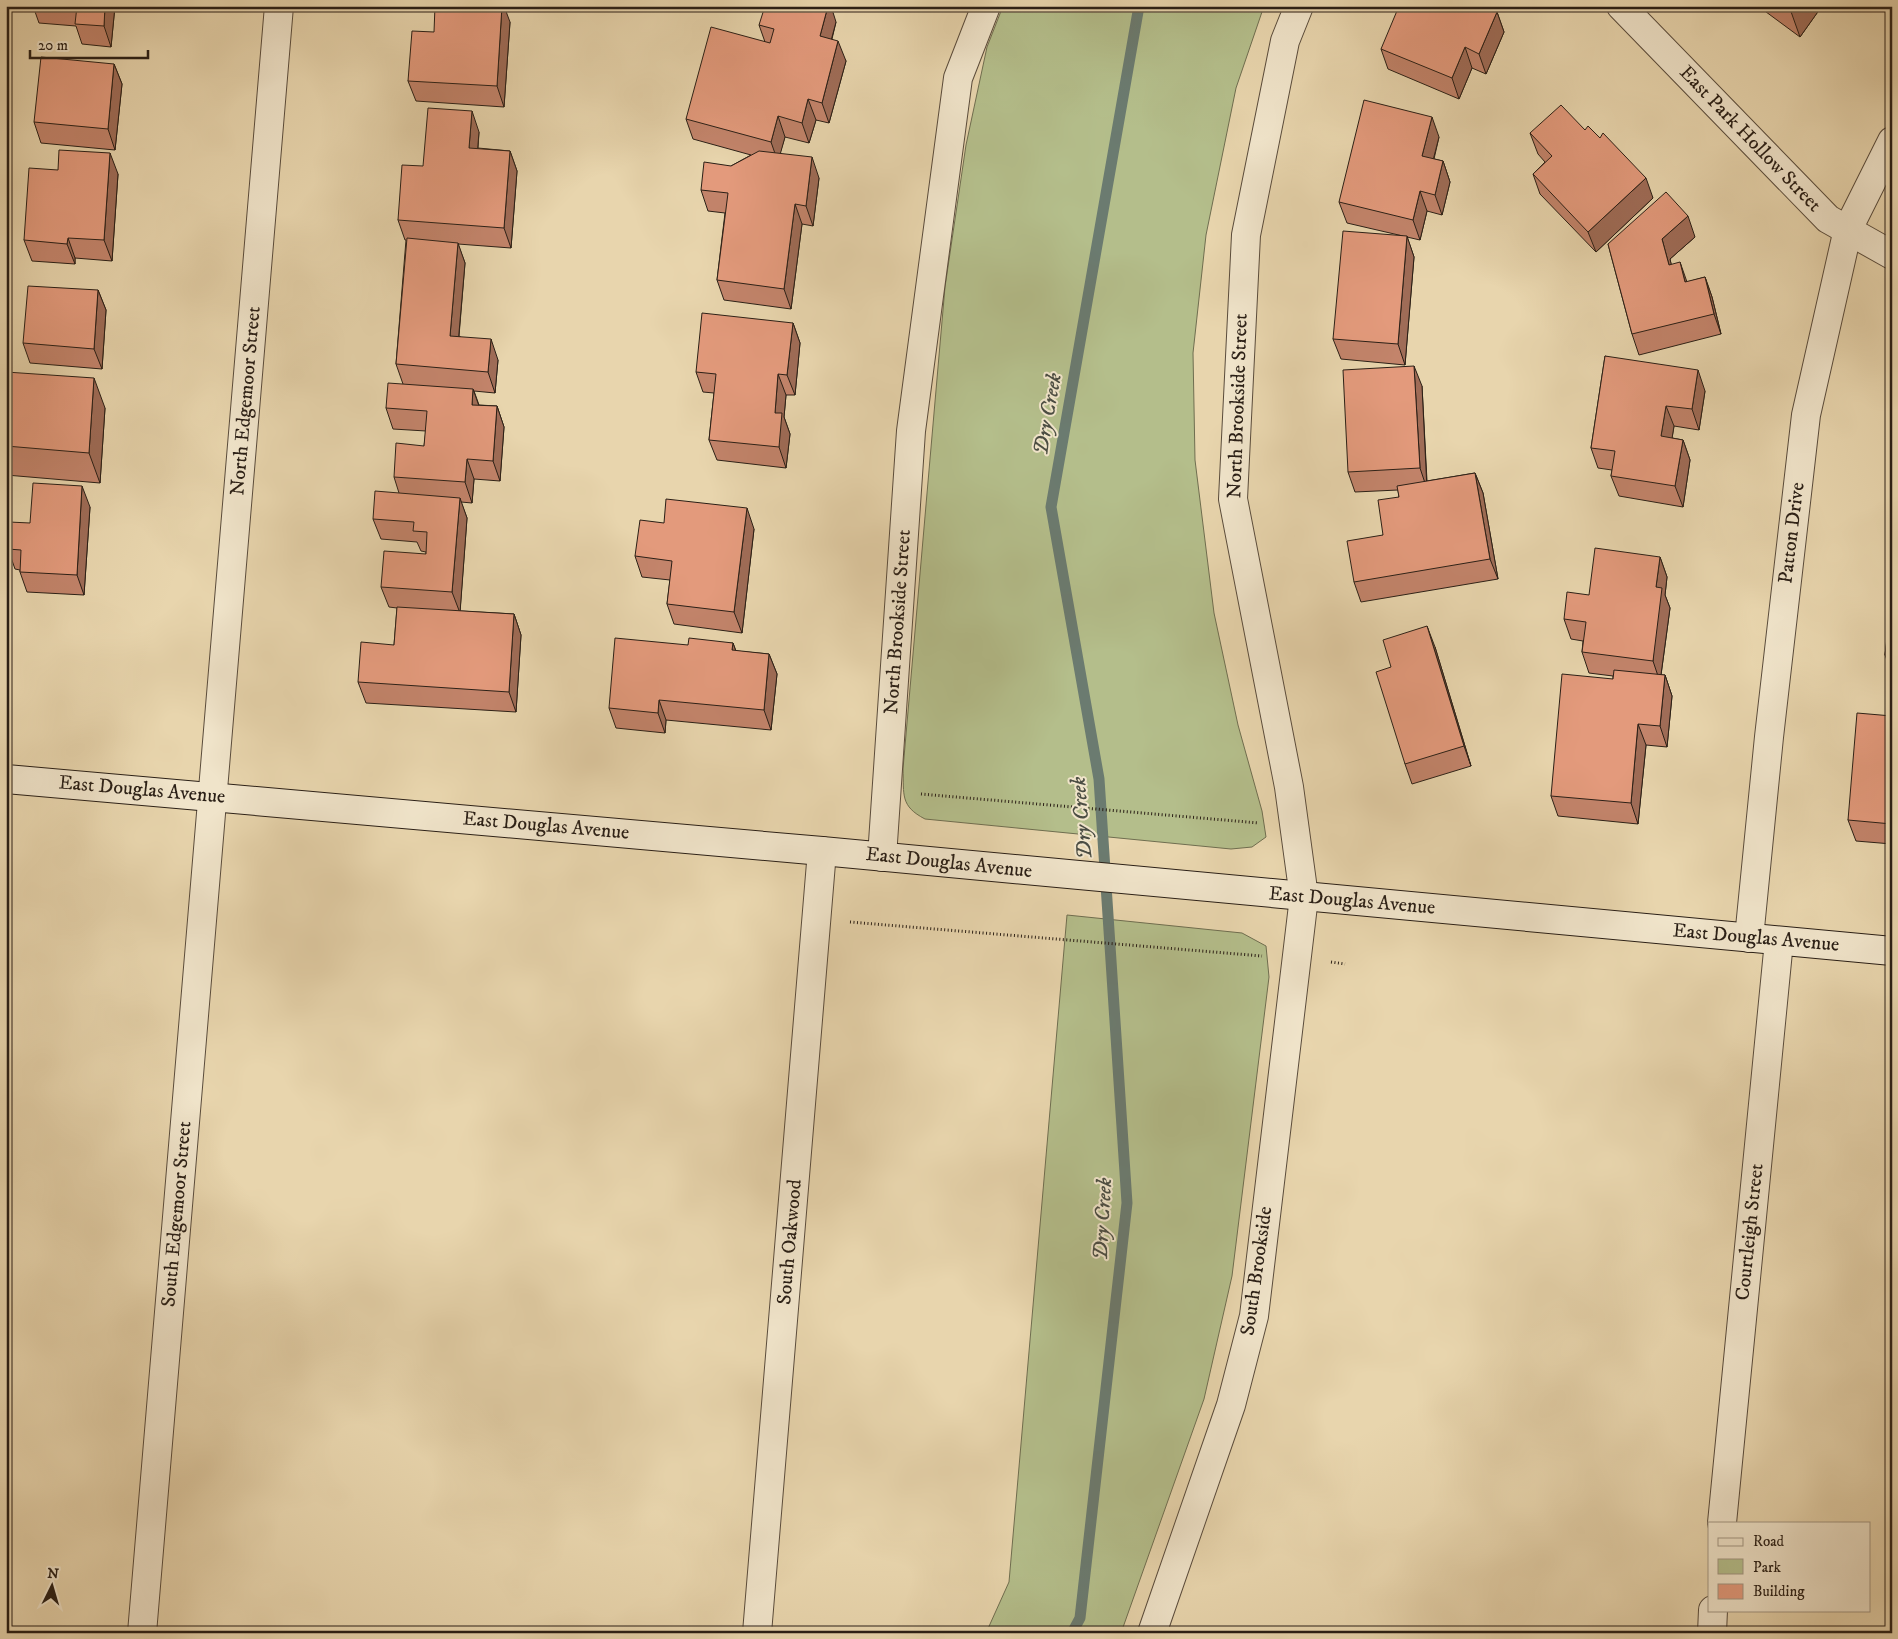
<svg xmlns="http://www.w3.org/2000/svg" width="1898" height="1639" viewBox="0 0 1898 1639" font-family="'IM FELL DW Pica',serif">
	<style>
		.green { fill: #b4be8b; stroke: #6f6e50 }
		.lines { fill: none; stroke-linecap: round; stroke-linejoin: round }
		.stream { stroke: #6b7b70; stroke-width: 11 }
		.minor-casing { stroke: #5a4c3c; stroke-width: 30 }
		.tertiary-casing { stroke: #5a4c3c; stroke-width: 30 }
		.secondary-casing { stroke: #2a1f16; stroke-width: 30 }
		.path { stroke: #2a1f16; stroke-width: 3; stroke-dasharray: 1 2.5; stroke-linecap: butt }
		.minor { stroke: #f0e4ca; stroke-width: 28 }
		.tertiary { stroke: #f0e4ca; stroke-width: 28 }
		.secondary { stroke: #f0e4ca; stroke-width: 28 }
		.wall { fill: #c3846b; stroke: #2a1f16 }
		.shaded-wall { fill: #9f6c57; stroke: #2a1f16 }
		.building { fill: #e39a7c; stroke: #2a1f16 }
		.labels { text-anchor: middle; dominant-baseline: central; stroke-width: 4; stroke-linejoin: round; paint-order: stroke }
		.street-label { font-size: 20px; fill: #2a1f16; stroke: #f0e4ca }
		.water-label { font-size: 21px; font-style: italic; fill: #4b4d43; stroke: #f0e4ca }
	</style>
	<rect width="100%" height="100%" fill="#e8d5ad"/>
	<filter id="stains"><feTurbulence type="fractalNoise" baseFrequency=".004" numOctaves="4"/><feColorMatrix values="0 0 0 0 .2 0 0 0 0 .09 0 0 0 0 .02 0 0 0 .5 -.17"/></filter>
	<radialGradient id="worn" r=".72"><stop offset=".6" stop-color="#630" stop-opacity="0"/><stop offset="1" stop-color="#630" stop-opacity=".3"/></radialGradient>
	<g class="green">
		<path d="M1003,6H1264L1236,88L1206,235L1193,353L1195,460L1214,613L1238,725L1262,811L1266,837L1252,847L1231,849L925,819C900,806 904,795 903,769L945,287L966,145L987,47Z"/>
		<polygon points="1067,915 1242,933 1266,946 1269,977 1232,1276 1204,1399 1121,1633 986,1633 1009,1582"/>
	</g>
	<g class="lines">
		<polyline class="stream" points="1072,1633 1080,1618 1127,1203 1099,779 1051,507 1139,6"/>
		<g class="minor-casing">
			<g id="minor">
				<polyline points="1621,6 1828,219 1892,255"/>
				<polyline points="882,857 911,431 958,78 986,6"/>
				<polyline points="1749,938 1769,737 1806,415 1848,229 1892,141"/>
				<polyline points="1722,1523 1779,941"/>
				<polyline points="757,1633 822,851"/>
				<polyline points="1152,1633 1231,1405 1254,1316 1304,897 1289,787 1233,499 1246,235 1285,41 1299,6"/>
				<polyline points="1712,1633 1713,1610"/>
			</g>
		</g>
		<g class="tertiary-casing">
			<polyline id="tertiary" points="142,1633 279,6"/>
		</g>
		<g class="secondary-casing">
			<polyline id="secondary" points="6,779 822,851 1892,951"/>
		</g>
		<g class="path">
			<polyline points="921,794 1259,823"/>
			<polyline points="850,922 1262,956"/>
			<polyline points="1331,962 1345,964"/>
		</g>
		<use href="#minor" class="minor"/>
		<use href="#tertiary" class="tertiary"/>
		<use href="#secondary" class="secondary"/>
	</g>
	<g class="wall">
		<polygon points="33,6 115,6 111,47 82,44 76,26 39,23"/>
		<polygon points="1496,6 1494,11 1497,12 1504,32 1486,74 1472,68 1459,99 1388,69 1381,49"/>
		<polygon points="1758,6 1822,6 1800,37"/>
		<polygon points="510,22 504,107 416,101 408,81 434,32"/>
		<polygon points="836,22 832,39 846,61 829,123 816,120 809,143 785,137 780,153 819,178 813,226 802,224 791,309 724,300 717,280 725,213 708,211 701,190 731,166 751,155 693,139 686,119 765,42 759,25"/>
		<polygon points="114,64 122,84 115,150 41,143 34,122"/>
		<polygon points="1585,130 1653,198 1596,252 1540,194 1533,174 1545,162 1538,154 1530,133"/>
		<polygon points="479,132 478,148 510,151 517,171 511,248 458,244 465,263 459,336 498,360 495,393 474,391 479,405 497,406 504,427 500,481 474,479 472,503 461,502 467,518 460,611 514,614 521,635 516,712 366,703 358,682 394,645 397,608 389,607 381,587 426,554 426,552 421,551 417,542 381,539 373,519 399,493 394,477 424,446 426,431 393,429 386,408 403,384 396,364 406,240 405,240 398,220 423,166"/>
		<polygon points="1439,137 1434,159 1443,161 1450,182 1442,215 1427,211 1420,240 1407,237 1414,257 1405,365 1341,359 1333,339 1403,236 1347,223 1339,202"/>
		<polygon points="58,170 118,174 112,261 75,258 75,264 32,261 24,240"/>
		<polygon points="1695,237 1670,259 1671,264 1687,282 1705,277 1712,297 1721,334 1639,355 1632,334 1608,244"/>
		<polygon points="98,290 106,310 102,369 30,363 23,343"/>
		<polygon points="793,323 800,343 795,395 786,395 784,417 790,434 786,468 717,460 709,440 714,393 703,392 696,372"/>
		<polygon points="1605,356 1705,391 1699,430 1674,426 1672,438 1683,440 1690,460 1683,507 1619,496 1611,476 1612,470 1598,468 1591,448"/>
		<polygon points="6,372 105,408 100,483 6,475"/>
		<polygon points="1422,386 1427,481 1475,473 1483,493 1498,579 1361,602 1354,582 1383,535 1399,497 1398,490 1355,492 1348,472"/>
		<polygon points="90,507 84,595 27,592 20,572 20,570 15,569 8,549 30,523"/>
		<polygon points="664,523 754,529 742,633 674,624 667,604 670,580 642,577 635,556"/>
		<polygon points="1660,557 1667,577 1665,595 1670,608 1661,675 1665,675 1672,696 1667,747 1646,745 1638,824 1558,816 1551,796 1613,679 1613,676 1589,673 1582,652 1583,641 1571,639 1564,619 1589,595"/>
		<polygon points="1892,601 1892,674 1885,655"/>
		<polygon points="733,643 736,651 769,654 777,674 771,730 666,720 665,733 616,728 609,708 688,645"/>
		<polygon points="1435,647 1471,766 1412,784 1405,764"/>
		<polygon points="1892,716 1892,844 1856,841 1848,820"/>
	</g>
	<g class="shaded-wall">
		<polygon points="105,6 115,6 111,47 104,26"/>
		<polygon points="502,6 504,6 510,22 504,107 497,86"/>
		<polygon points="828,6 831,6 836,22 827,56 820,36"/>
		<polygon points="1481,6 1496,6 1487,25"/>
		<polygon points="1789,6 1822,6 1800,37"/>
		<polygon points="1497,12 1504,32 1486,74 1479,54"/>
		<polygon points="838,41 846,61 829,123 822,103"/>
		<polygon points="1465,47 1472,68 1459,99 1452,78"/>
		<polygon points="114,64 122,84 115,150 108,129"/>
		<polygon points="808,99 816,120 809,143 802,123"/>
		<polygon points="472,111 479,132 476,168 469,148"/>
		<polygon points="778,116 785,137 778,162 771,142"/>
		<polygon points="1432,117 1439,137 1429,176 1422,156"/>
		<polygon points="510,151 517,171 511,248 504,228"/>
		<polygon points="110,153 118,174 112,261 104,240"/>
		<polygon points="812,157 819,178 813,226 806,206"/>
		<polygon points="1443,161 1450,182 1442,215 1435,195"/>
		<polygon points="1646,178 1653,198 1596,252 1588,232"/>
		<polygon points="1420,191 1427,211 1420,240 1413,220"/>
		<polygon points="795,204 802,224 791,309 784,289"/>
		<polygon points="1688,216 1695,237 1670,259 1676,285 1669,265 1662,239"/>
		<polygon points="1407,236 1414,257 1405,365 1398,344"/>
		<polygon points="68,238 75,258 75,264 67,244"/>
		<polygon points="458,243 465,263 457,356 450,336"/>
		<polygon points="1680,262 1687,282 1685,282"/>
		<polygon points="1705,277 1712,297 1721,334 1714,314"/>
		<polygon points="98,290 106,310 102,369 94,349"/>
		<polygon points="793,323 800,343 795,395 787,375"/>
		<polygon points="491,339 498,360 495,393 488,372"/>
		<polygon points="1414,366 1422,386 1427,489 1420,468"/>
		<polygon points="1698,370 1705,391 1699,430 1692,409"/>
		<polygon points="778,374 786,395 784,417 790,434 786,468 779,447 775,413"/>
		<polygon points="94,378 105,408 100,483 89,453"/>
		<polygon points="473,389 480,409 472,405"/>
		<polygon points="497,406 504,427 500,481 493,461"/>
		<polygon points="1666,406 1674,426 1669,457 1661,436"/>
		<polygon points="1683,440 1690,460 1683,507 1675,486"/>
		<polygon points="467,459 474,479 472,503 465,482"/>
		<polygon points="1475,473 1483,493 1498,579 1490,559"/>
		<polygon points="82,486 90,507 84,595 77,575"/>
		<polygon points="460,498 467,518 460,613 452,592"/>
		<polygon points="747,508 754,529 742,633 734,612"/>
		<polygon points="1660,557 1667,577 1665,595 1670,608 1660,682 1653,661 1656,587"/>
		<polygon points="514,614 521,635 516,712 509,692"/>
		<polygon points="1427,626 1435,647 1471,766 1464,746"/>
		<polygon points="733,643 740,663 732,650"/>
		<polygon points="769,654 777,674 771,730 764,710"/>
		<polygon points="1665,675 1672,696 1667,747 1660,726"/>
		<polygon points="659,700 666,720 665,733 658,713"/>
		<polygon points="1638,724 1646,745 1638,824 1631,803"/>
	</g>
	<g class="building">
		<polygon points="77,6 105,6 104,26 75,24"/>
		<polygon points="435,6 502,6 497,86 408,81 412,31 434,32"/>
		<polygon points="765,6 828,6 820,36 838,41 822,103 808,99 802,123 778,116 771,142 686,119 711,27 770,43 774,29 759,25"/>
		<polygon points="1399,6 1484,6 1497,12 1479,54 1465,47 1452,78 1381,49"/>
		<polygon points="41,57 114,64 108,129 34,122"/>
		<polygon points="1364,100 1432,117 1422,156 1443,161 1435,195 1420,191 1413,220 1339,202"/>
		<polygon points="1561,105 1585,130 1588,126 1600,138 1603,133 1646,178 1588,232 1533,174 1552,156 1530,133"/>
		<polygon points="428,108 472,111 469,148 510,151 504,228 398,220 402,165 423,166"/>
		<polygon points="59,150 110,153 104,240 68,238 67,244 24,240 29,168 58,170"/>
		<polygon points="759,151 812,157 806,206 795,204 784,289 717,280 728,193 701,190 704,162 731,166"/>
		<polygon points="1666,192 1688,216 1662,239 1669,265 1680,262 1685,282 1705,277 1714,314 1632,334 1608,244"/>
		<polygon points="1343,231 1407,236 1398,344 1333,339"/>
		<polygon points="407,238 458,243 450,336 491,339 488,372 396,364"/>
		<polygon points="28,286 98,290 94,349 23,343"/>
		<polygon points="702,313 793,323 787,375 778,374 775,413 782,413 779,447 709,440 716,374 696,372"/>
		<polygon points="1605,356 1698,370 1692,409 1666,406 1661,436 1683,440 1675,486 1611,476 1615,451 1591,448"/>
		<polygon points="1414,366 1420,468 1348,472 1343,370"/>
		<polygon points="6,372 94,378 89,453 6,446"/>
		<polygon points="388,383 473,389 472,405 497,406 493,461 467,459 465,482 394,477 396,443 424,446 427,411 386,408"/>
		<polygon points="1475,473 1490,559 1354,582 1347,541 1383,535 1378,500 1399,497 1397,486"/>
		<polygon points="33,483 82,486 77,575 20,572 21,550 8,549 9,522 30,523"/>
		<polygon points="375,491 460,498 452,592 381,587 384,551 426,554 427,532 413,531 414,522 373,519"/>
		<polygon points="666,499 747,508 734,612 667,604 672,561 635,556 640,520 664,523"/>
		<polygon points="1595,548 1660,557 1656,587 1662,588 1653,661 1582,652 1586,622 1564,619 1567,592 1589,595"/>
		<polygon points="1891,601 1892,601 1892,656 1885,655"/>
		<polygon points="397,607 514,614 509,692 358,682 361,642 394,645"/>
		<polygon points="1427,626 1464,746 1405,764 1376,672 1391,667 1383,640"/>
		<polygon points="615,638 688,645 689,638 733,643 732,650 769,654 764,710 659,700 658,713 609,708"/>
		<polygon points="1614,670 1665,675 1660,726 1638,724 1631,803 1551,796 1562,674 1613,679"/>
		<polygon points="1857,713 1892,716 1892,824 1848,820"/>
	</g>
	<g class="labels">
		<g class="street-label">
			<text transform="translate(1750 139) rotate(46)">East Park Hollow Street</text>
			<text transform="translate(246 401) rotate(-85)">North Edgemoor Street</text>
			<text transform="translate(1238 406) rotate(-88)">North Brookside Street</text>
			<text transform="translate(1792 533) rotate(-83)">Patton Drive</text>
			<text transform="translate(898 622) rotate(-86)">North Brookside Street</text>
			<text transform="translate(142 790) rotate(5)">East Douglas Avenue</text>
			<text transform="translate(546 826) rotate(5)">East Douglas Avenue</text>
			<text transform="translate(949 863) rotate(6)">East Douglas Avenue</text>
			<text transform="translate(1352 901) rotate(5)">East Douglas Avenue</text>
			<text transform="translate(1756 938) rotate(5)">East Douglas Avenue</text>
			<text transform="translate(177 1214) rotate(-85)">South Edgemoor Street</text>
			<text transform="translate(1750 1232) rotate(-84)">Courtleigh Street</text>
			<text transform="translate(790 1242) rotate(-85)">South Oakwood</text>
			<text transform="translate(1257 1271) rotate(-82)">South Brookside</text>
		</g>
		<g class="water-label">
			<text transform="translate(1048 414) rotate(-80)">Dry Creek</text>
			<text transform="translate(1082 818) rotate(-95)">Dry Creek</text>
			<text transform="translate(1103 1219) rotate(-87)">Dry Creek</text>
		</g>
	</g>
	<rect width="1898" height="1639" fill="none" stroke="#e8d5ad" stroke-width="25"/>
	<rect x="8" y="8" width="1883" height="1624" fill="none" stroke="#2a1f16" stroke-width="2.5"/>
	<rect x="12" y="12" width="1873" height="1614" fill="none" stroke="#2a1f16"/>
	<rect x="1708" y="1522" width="162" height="90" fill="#f0e4ca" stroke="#a19582"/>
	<rect x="1718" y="1538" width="25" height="8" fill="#f0e4ca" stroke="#a19582"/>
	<text x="1753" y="1546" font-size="15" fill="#2a1f16">Road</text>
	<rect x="1718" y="1559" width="25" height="15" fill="#b4be8b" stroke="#a19582"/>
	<text x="1753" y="1572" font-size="15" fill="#2a1f16">Park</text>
	<rect x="1718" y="1584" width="25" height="15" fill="#e39a7c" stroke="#a19582"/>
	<text x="1753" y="1596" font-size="15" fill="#2a1f16">Building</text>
	<g transform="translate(52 1586) rotate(5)" stroke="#f0e4ca" stroke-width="4" paint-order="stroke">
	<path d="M0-4L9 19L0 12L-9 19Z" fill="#2a1f16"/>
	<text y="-8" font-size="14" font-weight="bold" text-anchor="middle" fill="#2a1f16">N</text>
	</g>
	<path d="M30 50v8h118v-8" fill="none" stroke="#2a1f16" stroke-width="2.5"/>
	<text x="38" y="50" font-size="15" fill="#2a1f16" stroke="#f0e4ca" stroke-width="4" paint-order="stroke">20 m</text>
	<rect width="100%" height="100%" filter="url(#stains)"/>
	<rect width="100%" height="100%" fill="url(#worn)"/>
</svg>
